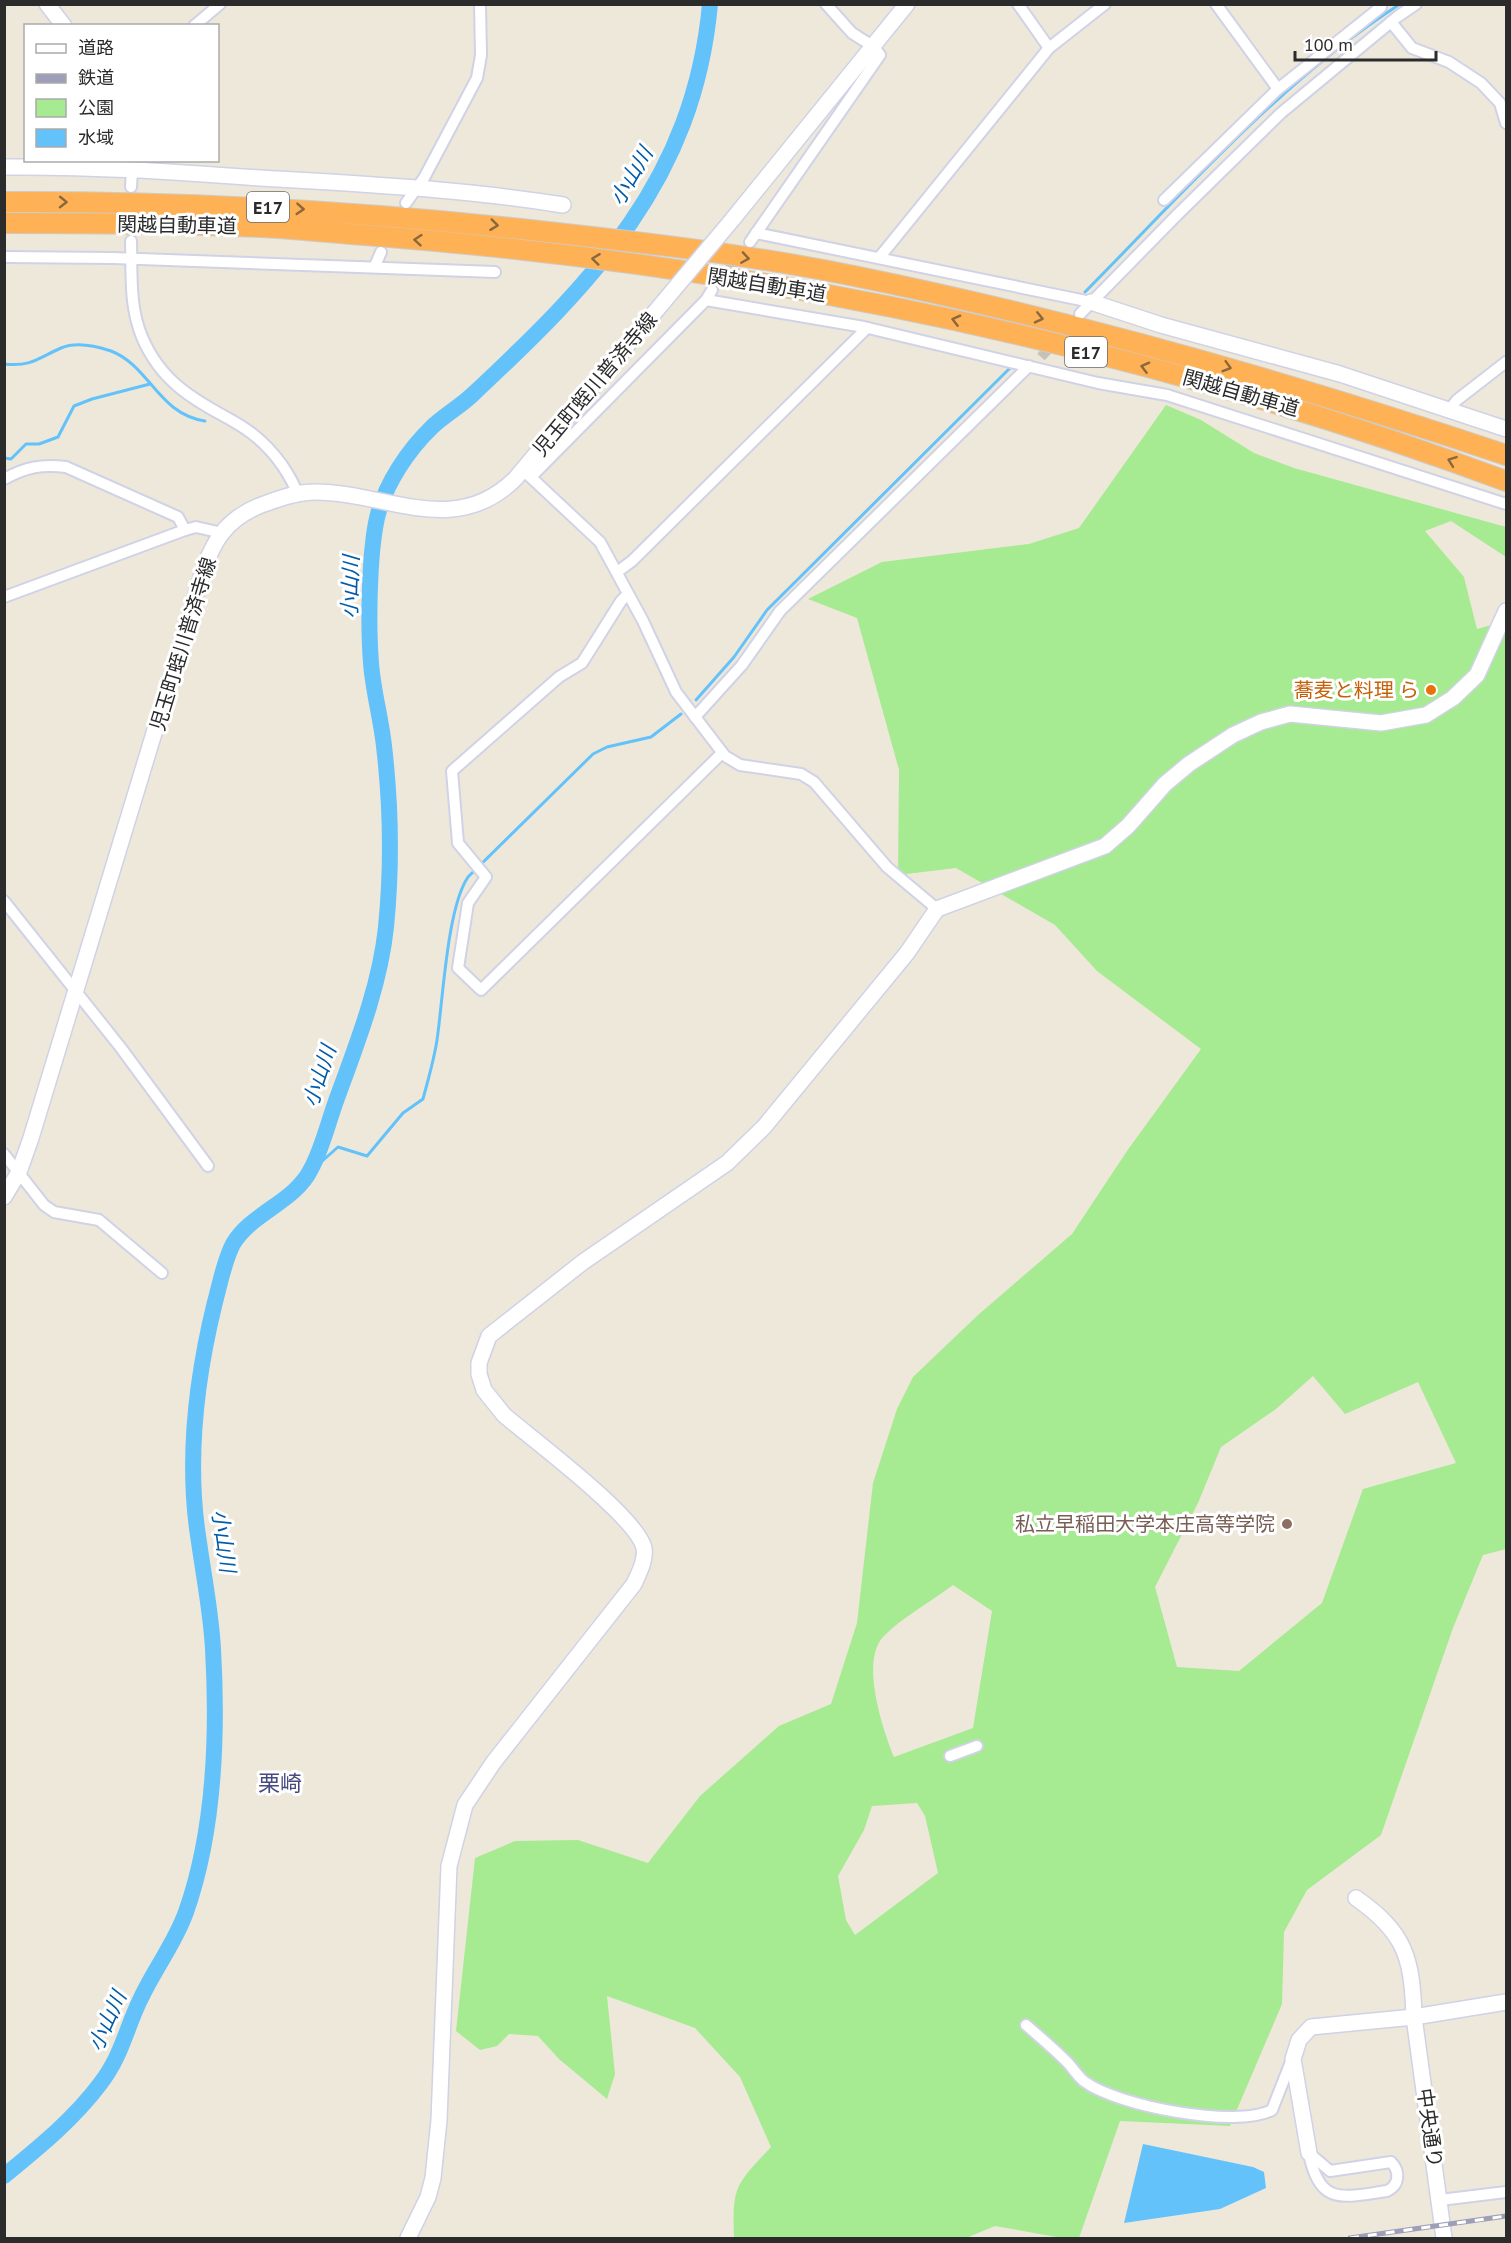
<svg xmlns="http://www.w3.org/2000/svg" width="1511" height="2243" viewBox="0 0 1511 2243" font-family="'PT Sans','Noto Sans JP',sans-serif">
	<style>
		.green { fill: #a6ea92; fill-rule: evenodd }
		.water { fill: #64c2fb }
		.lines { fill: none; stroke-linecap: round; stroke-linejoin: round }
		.stream { stroke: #64c2fb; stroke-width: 3 }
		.river { stroke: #64c2fb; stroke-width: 16 }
		.street-tunnel { stroke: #c7c2b8; stroke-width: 10; stroke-dasharray: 10 5; stroke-linecap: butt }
		.street-casing { stroke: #d0d2e5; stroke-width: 14 }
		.secondary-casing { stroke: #d0d2e5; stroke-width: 18 }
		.highway-casing { stroke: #ccc; stroke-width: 22 }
		.street { stroke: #fff; stroke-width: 10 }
		.secondary { stroke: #fff; stroke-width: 15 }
		.highway { stroke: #ffb255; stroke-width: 20 }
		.rail-casing { stroke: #9d9eb7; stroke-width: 5 }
		.rail { stroke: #fff; stroke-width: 3; stroke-dasharray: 9; stroke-linecap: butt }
		.secondary-bridge-casing { stroke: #d0d2e5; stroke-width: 18; stroke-linecap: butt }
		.secondary-bridge { stroke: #fff; stroke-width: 15 }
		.oneway { stroke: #8a683e }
		.food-dot { fill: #e8710a; stroke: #fff; stroke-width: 2 }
		.education-dot { fill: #8d6e63; stroke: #fff; stroke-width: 2 }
		.labels { text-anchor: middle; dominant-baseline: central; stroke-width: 6; stroke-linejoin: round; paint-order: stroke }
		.shield { fill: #fff; stroke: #6b6b6b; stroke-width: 1.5 }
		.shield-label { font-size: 18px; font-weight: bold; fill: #2b2b2b }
		.street-label { font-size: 20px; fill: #2b2b2b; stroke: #fff }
		.food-label { font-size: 20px; fill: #c56008; stroke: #fff; text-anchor: end }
		.education-label { font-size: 20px; fill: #785e54; stroke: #fff; text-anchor: end }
		.water-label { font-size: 21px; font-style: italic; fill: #005ca9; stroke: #fff }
		.quarter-label { font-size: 22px; fill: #464a80; stroke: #fff }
	</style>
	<rect width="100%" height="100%" fill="#eee8db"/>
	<path class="green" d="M1166,405L1201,420L1254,453L1294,468L1506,527V557L1451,521L1425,531L1464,577L1477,629L1506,621V1549L1483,1555L1453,1628L1381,1835L1307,1890L1284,1932L1282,2004L1230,2126L1120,2121L1079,2238H1062L995,2226L966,2238H734C732,2185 736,2185 771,2147L740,2077L695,2028L607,1996L615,2074L607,2099L559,2059L538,2036L509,2034L497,2046L480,2050L456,2031L475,1858L515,1841L578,1840L648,1863L700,1796L779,1726L831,1704L857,1623L873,1483L897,1409L913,1377L978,1315L1072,1234L1127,1151L1201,1049L1097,971L1055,925L956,868L898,875L899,770L857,618L808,599L882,562L1029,544L1079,528ZM1313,1376L1345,1414L1418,1382L1456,1463L1363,1489L1322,1603L1239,1671L1177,1667L1155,1587L1198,1503L1221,1447L1276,1409ZM953,1585L992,1611L973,1728L894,1757C883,1730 860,1662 883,1637C901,1618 932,1601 953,1585ZM917,1803L925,1816L938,1873L855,1935L846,1920L838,1876L864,1830L872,1806Z"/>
	<polygon class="water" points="1143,2144 1253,2167 1264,2172 1266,2188 1220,2209 1124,2223"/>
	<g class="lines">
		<g class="stream">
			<path d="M1085,292C1184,192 1281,81 1400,4"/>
			<path d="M4,364C32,367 38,358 61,348C75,342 96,346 111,351C150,366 158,414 205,421"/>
			<polyline points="4,458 11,459 26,444 39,444 58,437 74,406 92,399 150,384"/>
			<polyline points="696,700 734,657 767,610 1011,367"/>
			<path d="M311,1171L338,1147L367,1156L403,1113L423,1099C428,1080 434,1060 437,1040C443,1000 447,908 468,877L593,754L607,747L651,737L681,714"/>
		</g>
		<path class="river" d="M4,2176C38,2148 73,2120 100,2084C122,2056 126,2028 141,1998C155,1968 175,1943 186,1912C215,1830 218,1736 213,1649C211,1612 204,1578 199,1542C186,1463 196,1379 215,1302C220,1284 224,1261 233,1244C251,1213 295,1202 311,1169C322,1149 328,1123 336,1101C356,1046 380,986 386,927C392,867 391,806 384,746C381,718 373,691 371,663C368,625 369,554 377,518C385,484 408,450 433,426C445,415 459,407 471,396C593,282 694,180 710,4"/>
		<g class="street-tunnel">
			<polyline points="720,280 750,242"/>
			<polyline points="1041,357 1072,323"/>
		</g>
		<g class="street-casing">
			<g id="street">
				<polyline points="1018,4 1049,48"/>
				<polyline points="1216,4 1278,89"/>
				<polyline points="1391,22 1412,48 1449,62 1481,83 1500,103 1506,123"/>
				<polyline points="194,26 220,4"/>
				<polyline points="131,187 132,170"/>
				<polyline points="1164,200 1278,89 1381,7 1378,4"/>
				<polyline points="406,203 424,178 477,78 481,55 480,4"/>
				<polyline points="756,233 1091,302"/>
				<path d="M131,241C132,273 129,306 142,337C150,356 164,375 180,388C219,420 249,419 282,465C288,474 294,483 297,493"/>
				<polyline points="750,242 880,55 874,47 852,33 826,4"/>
				<polyline points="4,257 113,258 495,272"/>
				<polyline points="879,258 1049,48 1105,4"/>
				<polyline points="375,266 381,252"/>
				<polyline points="706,300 864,327 1098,383 1167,395 1506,504"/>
				<polyline points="1080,314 1177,215 1281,113 1397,17 1416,4"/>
				<polyline points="1449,410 1457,400 1506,362"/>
				<polyline points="523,470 600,542 643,621 676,692 725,756 740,765 801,774 814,782 887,867 937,909"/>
				<polyline points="531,477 706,300 712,290"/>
				<path d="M4,479C26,467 42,464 66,467L178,517L185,530"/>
				<polyline points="617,572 632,561 867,328"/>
				<polyline points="628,594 621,601 582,663 559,677 452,771 458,843 486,877 468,903 458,968 481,990 722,753"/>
				<polyline points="4,597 185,530 196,527 222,533"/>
				<polyline points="695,717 742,665 780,611 1029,366"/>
				<polyline points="4,901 121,1048 208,1166"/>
				<polyline points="4,1154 44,1205 54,1212 99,1220 162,1273"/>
				<polyline points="950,1756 977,1746"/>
				<path d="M1026,2025C1040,2037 1054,2049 1067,2062C1073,2068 1078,2077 1085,2082C1118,2106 1237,2129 1272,2110L1292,2059"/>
				<path d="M1309,2153L1330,2171L1391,2162C1400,2171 1400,2185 1387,2191C1344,2197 1319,2207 1309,2153Z"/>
				<polyline points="1440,2200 1506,2192"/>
			</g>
		</g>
		<g class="secondary-casing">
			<g id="secondary">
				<polyline points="47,4 64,26"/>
				<path d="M4,167C90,166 175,172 260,178C361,184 463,189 563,205"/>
				<polyline points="732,220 907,4"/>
				<polyline points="1091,302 1161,325 1340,374 1506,429"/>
				<path d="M4,1197L19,1172L31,1138L189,618C198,590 204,557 222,533C233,519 249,509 267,503C283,497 298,492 315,492C386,492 454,539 515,479L655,312"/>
				<path d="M1356,1898C1406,1933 1412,1958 1414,2017L1444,2238"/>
				<polyline points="1309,2153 1293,2059 1299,2040 1311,2027 1414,2017 1506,2002"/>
				<path d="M408,2238L428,2197L433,2178L439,2120L449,1866L465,1805L493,1763L634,1584C639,1573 646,1560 644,1548C637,1517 532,1439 504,1415L484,1390L479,1374V1363L489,1336L583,1262L727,1163L764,1127L907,953L937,909L1105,846L1128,826L1165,784L1189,764L1233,735L1261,722L1290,714L1381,723L1426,715L1453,698L1477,675L1506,611"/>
			</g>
		</g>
		<g class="highway-casing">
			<g id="highway">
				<path d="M4,202C190,201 373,212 557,233C656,244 756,256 854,276C1076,321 1292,383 1506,455"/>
				<path d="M4,223C89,223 174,223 259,227C302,229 346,234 389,237C770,268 1148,348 1506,481"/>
			</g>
		</g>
		<use href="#street" class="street"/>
		<use href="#secondary" class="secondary"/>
		<use href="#highway" class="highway"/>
		<g class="rail-casing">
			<polyline id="rail" points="1350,2238 1506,2216"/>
		</g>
		<use href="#rail" class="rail"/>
		<g class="secondary-bridge-casing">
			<polyline id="secondary-bridge" points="655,312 732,220"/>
		</g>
		<use href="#secondary-bridge" class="secondary-bridge"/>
	</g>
	<defs><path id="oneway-chevron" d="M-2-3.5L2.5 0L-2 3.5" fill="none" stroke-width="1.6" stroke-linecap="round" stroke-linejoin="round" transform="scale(1.5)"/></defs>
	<g class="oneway">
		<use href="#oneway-chevron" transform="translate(63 202) rotate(1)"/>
		<use href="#oneway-chevron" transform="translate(300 209) rotate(4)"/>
		<use href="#oneway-chevron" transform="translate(494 225) rotate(7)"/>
		<use href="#oneway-chevron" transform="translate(418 240) rotate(-175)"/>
		<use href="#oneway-chevron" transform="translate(745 258) rotate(9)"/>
		<use href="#oneway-chevron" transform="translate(596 259) rotate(-173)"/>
		<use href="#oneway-chevron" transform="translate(1039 318) rotate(13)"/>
		<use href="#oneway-chevron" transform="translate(956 320) rotate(-166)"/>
		<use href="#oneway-chevron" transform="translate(1145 367) rotate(-166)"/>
		<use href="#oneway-chevron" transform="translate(1227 367) rotate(16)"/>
		<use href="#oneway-chevron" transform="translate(1452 461) rotate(-160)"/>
	</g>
	<circle class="food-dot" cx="1431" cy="690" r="6"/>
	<circle class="education-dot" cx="1287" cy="1524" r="6"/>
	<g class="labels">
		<g class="shield">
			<rect x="247" y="192" width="42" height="30" rx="4.5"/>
			<rect x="1065" y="337" width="42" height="30" rx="4.5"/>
		</g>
		<g class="shield-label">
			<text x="268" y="207">E17</text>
			<text x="1086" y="352">E17</text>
		</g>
		<g class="street-label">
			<text transform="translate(177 225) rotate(1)">関越自動車道</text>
			<text transform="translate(767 285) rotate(9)">関越自動車道</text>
			<text transform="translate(595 384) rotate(-50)">児玉町蛭川普済寺線</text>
			<text transform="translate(1241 393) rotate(16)">関越自動車道</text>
			<text transform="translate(183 644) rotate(-73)">児玉町蛭川普済寺線</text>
			<text transform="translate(1430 2128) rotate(82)">中央通り</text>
		</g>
		<g class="food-label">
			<text x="1419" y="690">蕎麦と料理 ら</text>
		</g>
		<g class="education-label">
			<text x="1275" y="1524">私立早稲田大学本庄高等学院</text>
		</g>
		<g class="water-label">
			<text transform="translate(631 176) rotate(-60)">小山川</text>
			<text transform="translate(350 587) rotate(-88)">小山川</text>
			<text transform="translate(319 1076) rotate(-72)">小山川</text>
			<text transform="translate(224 1541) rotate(82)">小山川</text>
			<text transform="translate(107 2021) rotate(-66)">小山川</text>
		</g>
		<g class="quarter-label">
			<text x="280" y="1783">栗崎</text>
		</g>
	</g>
	<rect width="1511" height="2243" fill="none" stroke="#2b2b2b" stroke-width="12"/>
	<rect x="24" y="24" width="195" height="138" fill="#ffffff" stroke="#aaaaaa" stroke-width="1.5"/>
	<rect x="36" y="44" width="30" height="9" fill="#ffffff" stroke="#aaaaaa" stroke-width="1.5"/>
	<text x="78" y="54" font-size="18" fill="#2b2b2b">道路</text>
	<rect x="36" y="74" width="30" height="9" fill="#9d9eb7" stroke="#aaaaaa" stroke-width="1.5"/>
	<text x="78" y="84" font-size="18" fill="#2b2b2b">鉄道</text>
	<rect x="36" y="99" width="30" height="18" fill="#a6ea92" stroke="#aaaaaa" stroke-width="1.5"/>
	<text x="78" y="114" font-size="18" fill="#2b2b2b">公園</text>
	<rect x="36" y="129" width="30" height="18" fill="#64c2fb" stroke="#aaaaaa" stroke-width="1.5"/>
	<text x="78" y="144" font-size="18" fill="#2b2b2b">水域</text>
	<path d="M1295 51v9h141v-9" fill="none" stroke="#2b2b2b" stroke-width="3"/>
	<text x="1304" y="51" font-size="18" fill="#2b2b2b" stroke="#ffffff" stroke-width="4.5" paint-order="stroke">100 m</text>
</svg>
